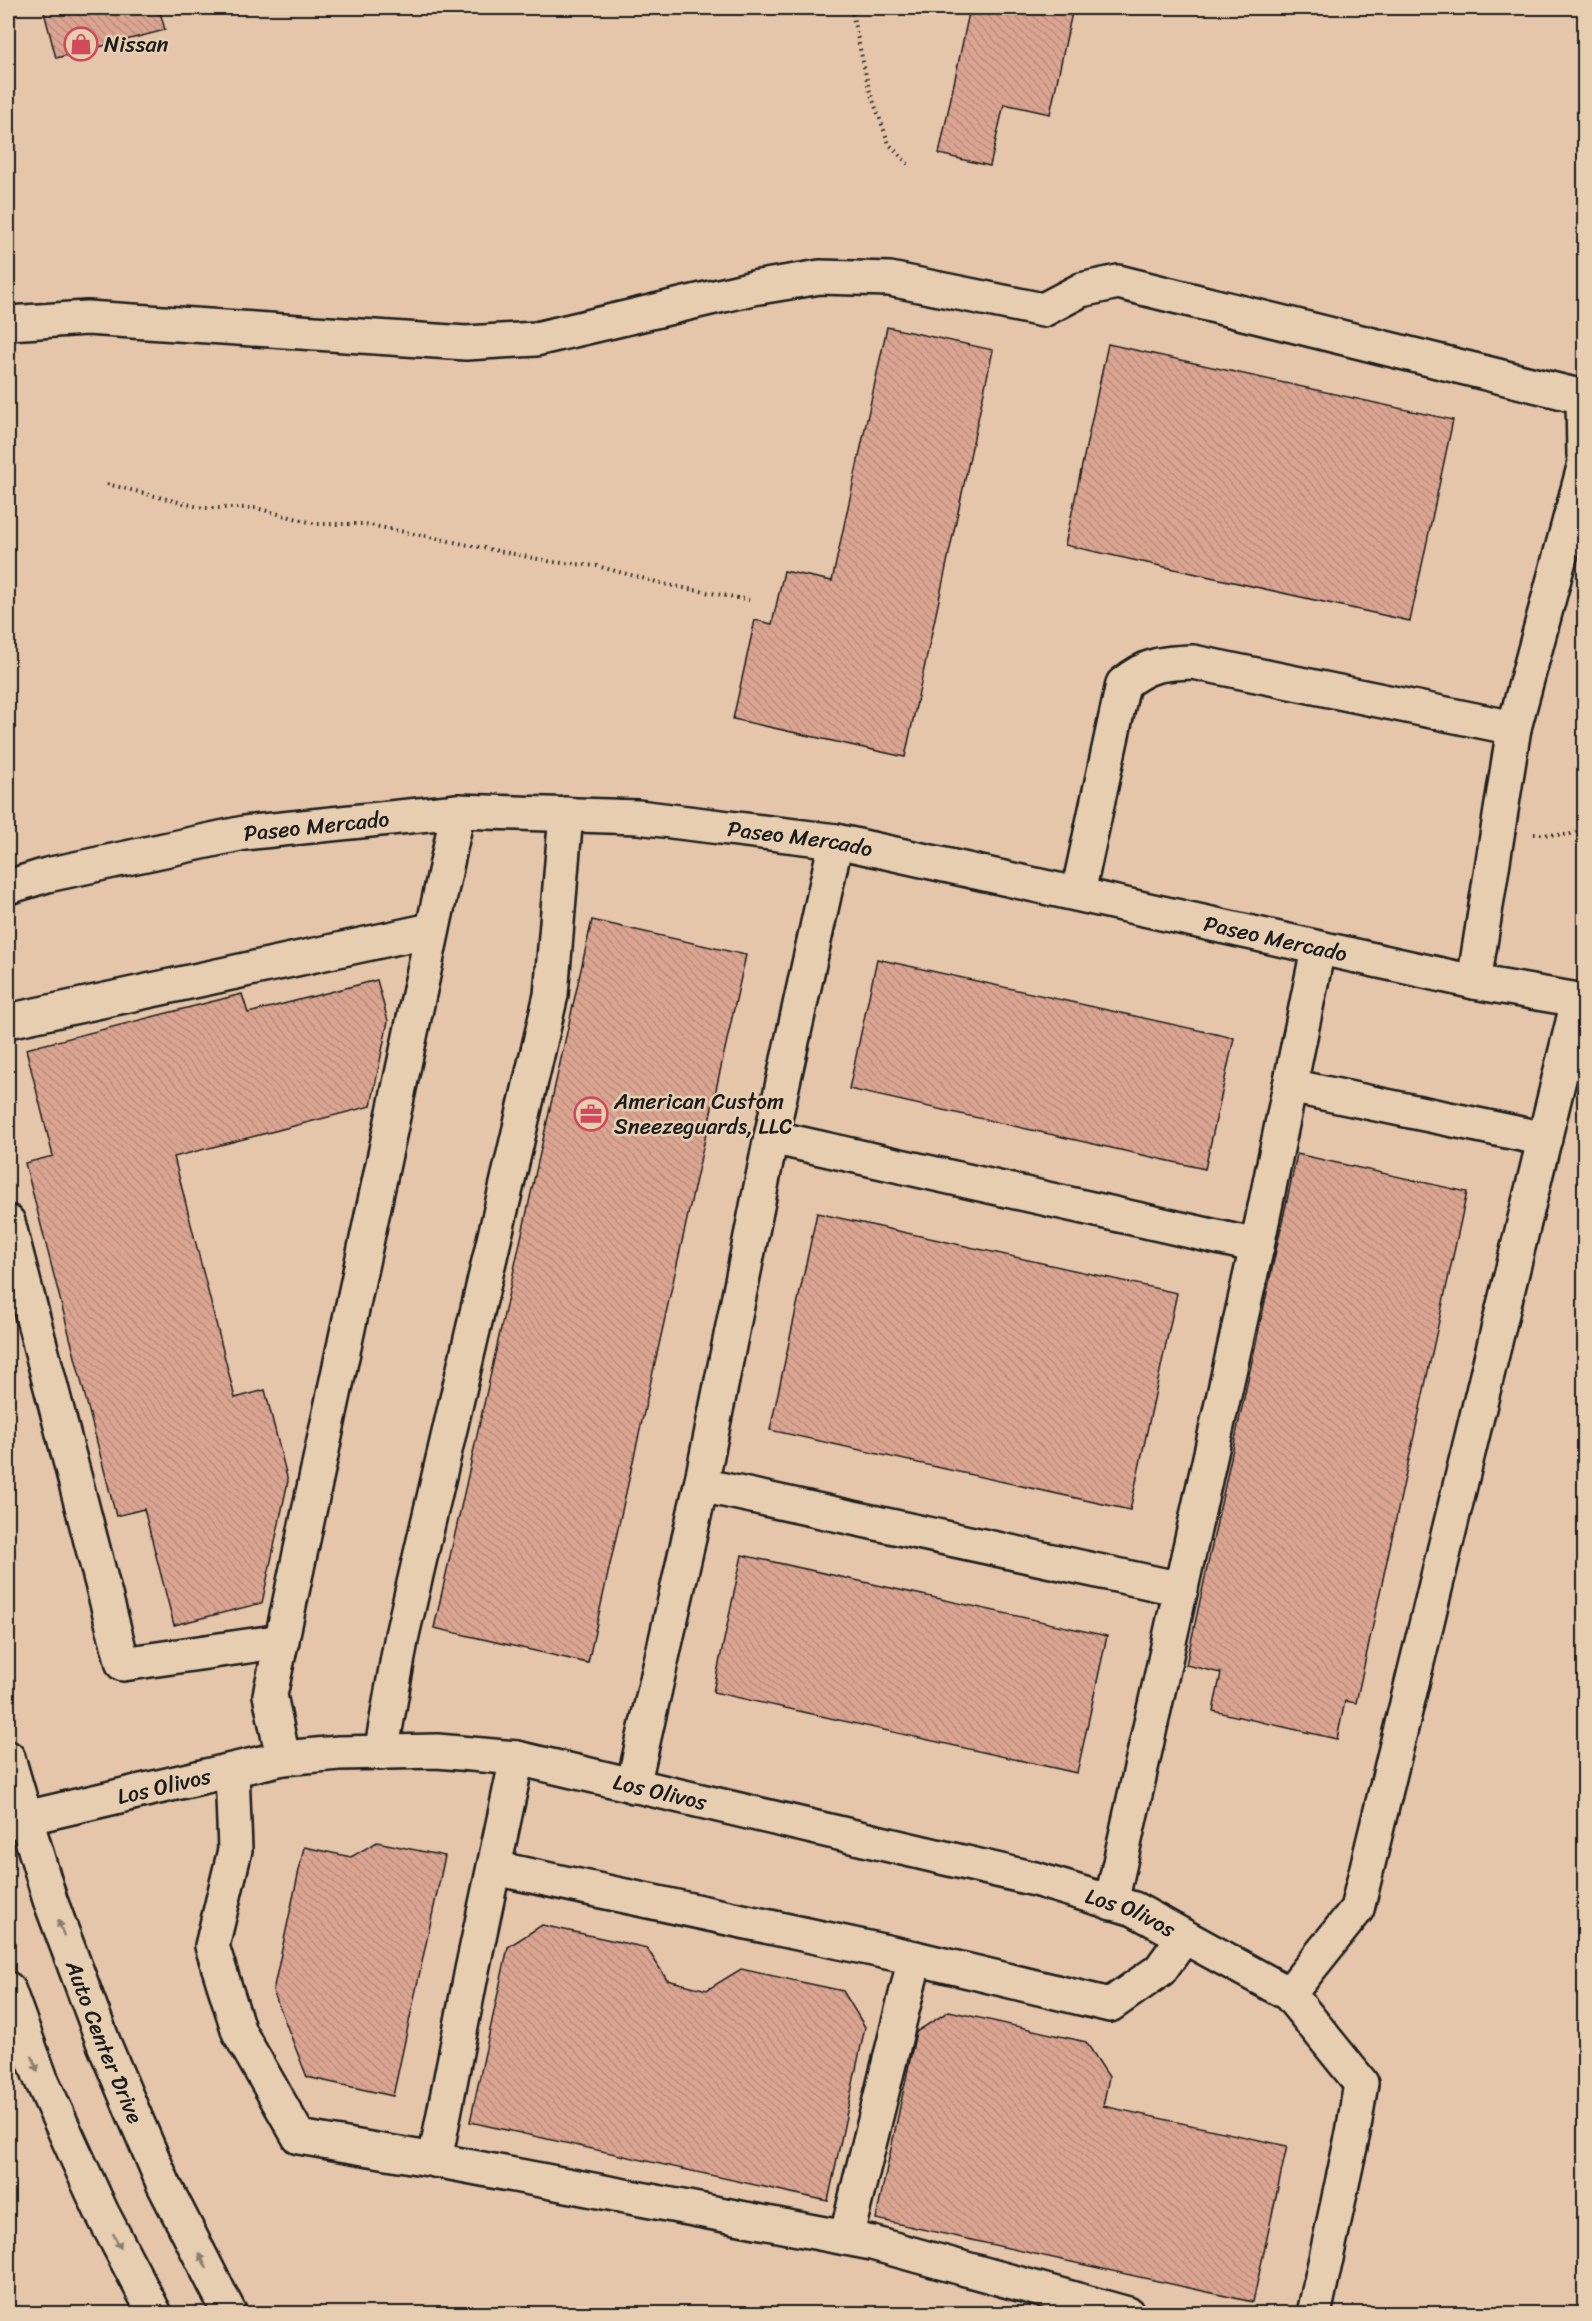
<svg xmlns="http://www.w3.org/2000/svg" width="1592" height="2321" viewBox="0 0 1592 2321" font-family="Sriracha,sans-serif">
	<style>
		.building { fill: url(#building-back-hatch); stroke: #1c1c1c; stroke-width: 1.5 }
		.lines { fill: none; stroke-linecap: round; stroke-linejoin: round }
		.minor-casing { stroke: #1c1c1c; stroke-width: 38 }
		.path { stroke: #1c1c1c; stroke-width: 4; stroke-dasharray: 1.5 4.5; stroke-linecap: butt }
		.minor { stroke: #e8ceb0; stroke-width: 33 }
		.oneway { fill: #8c7e6d }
		.labels { text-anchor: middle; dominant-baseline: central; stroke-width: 5; stroke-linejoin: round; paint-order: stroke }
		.poi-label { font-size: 22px; fill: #1c1c1c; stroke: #e8ceb0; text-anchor: start }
		.street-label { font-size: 22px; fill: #1c1c1c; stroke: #e8ceb0 }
	</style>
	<defs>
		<pattern id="building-back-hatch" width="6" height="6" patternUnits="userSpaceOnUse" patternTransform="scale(1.5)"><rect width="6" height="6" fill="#dba592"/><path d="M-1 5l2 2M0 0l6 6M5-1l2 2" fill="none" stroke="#bb8d7d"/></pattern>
	</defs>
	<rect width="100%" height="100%" fill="#e5c6aa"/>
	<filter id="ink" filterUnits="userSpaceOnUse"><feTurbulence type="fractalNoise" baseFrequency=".0167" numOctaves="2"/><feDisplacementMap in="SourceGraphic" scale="12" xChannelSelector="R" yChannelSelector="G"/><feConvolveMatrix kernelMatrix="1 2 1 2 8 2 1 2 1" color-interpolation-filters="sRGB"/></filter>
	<g filter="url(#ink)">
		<g class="building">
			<polygon points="43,8 159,8 165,30 56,58"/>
			<polygon points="970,8 1073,8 1050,114 1004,104 990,166 939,154"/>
			<polygon points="887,327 993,350 905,757 733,719 755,620 772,624 784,571 832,581"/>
			<polygon points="1108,344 1453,420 1410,621 1065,545"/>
			<polygon points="592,920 746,955 588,1663 434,1628"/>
			<polygon points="877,959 1234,1038 1205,1169 849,1089"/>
			<polygon points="377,980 388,1021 371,1106 174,1157 235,1398 265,1390 288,1481 262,1603 174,1625 144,1509 116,1516 25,1163 53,1156 26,1049 242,994 248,1013"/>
			<polygon points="1297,1154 1467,1192 1356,1703 1345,1701 1337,1739 1213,1711 1221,1673 1186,1665"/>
			<polygon points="817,1213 1177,1293 1130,1510 770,1430"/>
			<polygon points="742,1555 1107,1636 1077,1773 713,1692"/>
			<polygon points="377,1842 445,1856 393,2096 307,2077 273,1991 304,1847 351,1857"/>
			<polygon points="542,1925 647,1948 667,1980 707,1990 741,1969 843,1991 865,2027 828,2201 470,2122 508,1947"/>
			<polygon points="949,2011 1086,2042 1109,2077 1103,2106 1287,2146 1253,2302 876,2219 916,2032"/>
		</g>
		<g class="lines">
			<g class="minor-casing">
				<g id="minor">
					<polyline points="8,323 87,318 466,343 536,339 753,288 820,277 890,279 1043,310 1081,290 1118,282 1583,397 1584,455"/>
					<path id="s1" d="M8,887L47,875L244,833L458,811L638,817L836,841L1474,982L1584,1001"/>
					<path d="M1078,893L1123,684C1147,664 1162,663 1193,662L1514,728"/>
					<polyline points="1474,982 1514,728 1584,467"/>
					<polyline points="8,1021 431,930"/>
					<polyline points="1290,1086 1545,1139"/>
					<polyline points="771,1137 1257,1246"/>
					<polyline points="8,1222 123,1664 282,1641"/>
					<polyline points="701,1485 1181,1589"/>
					<polyline points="381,1753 402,1635 551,995 566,814"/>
					<path id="s2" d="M8,1758L50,1900L104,2044L163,2183L230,2314"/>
					<polyline points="283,1758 270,1695 458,811"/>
					<polyline points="232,1771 235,1850 212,1946 239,2032 299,2137 435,2160 872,2243 1128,2314"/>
					<polyline points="633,1786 701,1485 771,1137 836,841"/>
					<path id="s3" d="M8,1822L283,1758L339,1753L437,1751L517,1758L1035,1879L1134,1909L1289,1994L1361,2083L1353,2133L1314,2314"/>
					<polyline points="494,1868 915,1958 1110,2005 1160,1970 1184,1937"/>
					<polyline points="1111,1903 1257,1246 1318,949"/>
					<polyline points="8,1989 41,2079 102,2213 155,2314"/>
					<polyline points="1289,1994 1357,1909 1578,1001"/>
					<polyline points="435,2160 472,1970 517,1758"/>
					<polyline points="846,2238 915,1958"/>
				</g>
			</g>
			<g class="path">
				<polyline points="851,8 869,89 889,144 908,164"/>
				<polyline points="107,484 203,508 256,508 317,524 365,524 553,562 597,566 668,585 749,600"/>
				<polyline points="1534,834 1568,835 1584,829"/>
			</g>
			<use href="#minor" class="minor"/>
		</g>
		<defs><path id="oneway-solid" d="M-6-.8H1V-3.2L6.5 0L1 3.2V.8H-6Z" transform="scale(1.5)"/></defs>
		<g class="oneway">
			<use href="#oneway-solid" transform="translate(61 1928) rotate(-110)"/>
			<use href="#oneway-solid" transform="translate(35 2064) rotate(70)"/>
			<use href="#oneway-solid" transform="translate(117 2241) rotate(62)"/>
			<use href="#oneway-solid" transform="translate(203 2261) rotate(-117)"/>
		</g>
	</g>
	<defs>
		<g id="shop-ring" transform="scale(1.725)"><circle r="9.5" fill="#e8ceb0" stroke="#d1495b" stroke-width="1.5"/><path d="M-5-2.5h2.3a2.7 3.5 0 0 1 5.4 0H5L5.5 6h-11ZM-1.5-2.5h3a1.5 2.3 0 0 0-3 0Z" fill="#d1495b"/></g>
		<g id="office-ring" transform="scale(1.725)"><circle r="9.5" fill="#e8ceb0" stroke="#d1495b" stroke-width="1.5"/><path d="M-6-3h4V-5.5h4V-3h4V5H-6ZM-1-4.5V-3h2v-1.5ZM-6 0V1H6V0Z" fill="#d1495b"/></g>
	</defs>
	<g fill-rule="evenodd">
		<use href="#shop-ring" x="81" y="44"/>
		<use href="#office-ring" x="591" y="1114"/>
	</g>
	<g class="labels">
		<g class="poi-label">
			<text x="104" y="44">Nissan</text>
			<text x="614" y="1101">American Custom<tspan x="614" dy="25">Sneezeguards, LLC</tspan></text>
		</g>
		<g class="street-label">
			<text stroke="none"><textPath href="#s1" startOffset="315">Paseo Mercado</textPath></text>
			<text stroke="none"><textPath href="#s1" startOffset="801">Paseo Mercado</textPath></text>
			<text stroke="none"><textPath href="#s1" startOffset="1287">Paseo Mercado</textPath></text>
			<text stroke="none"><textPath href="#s3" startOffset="160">Los Olivos</textPath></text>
			<text stroke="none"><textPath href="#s3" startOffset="664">Los Olivos</textPath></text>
			<text stroke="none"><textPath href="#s3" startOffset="1150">Los Olivos</textPath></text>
			<text stroke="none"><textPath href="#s2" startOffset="300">Auto Center Drive</textPath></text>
		</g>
	</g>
	<rect width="1592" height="2321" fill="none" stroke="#e8ceb0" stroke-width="30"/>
	<rect x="15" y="15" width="1562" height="2291" fill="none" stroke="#1c1c1c" stroke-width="2" filter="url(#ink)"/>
</svg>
